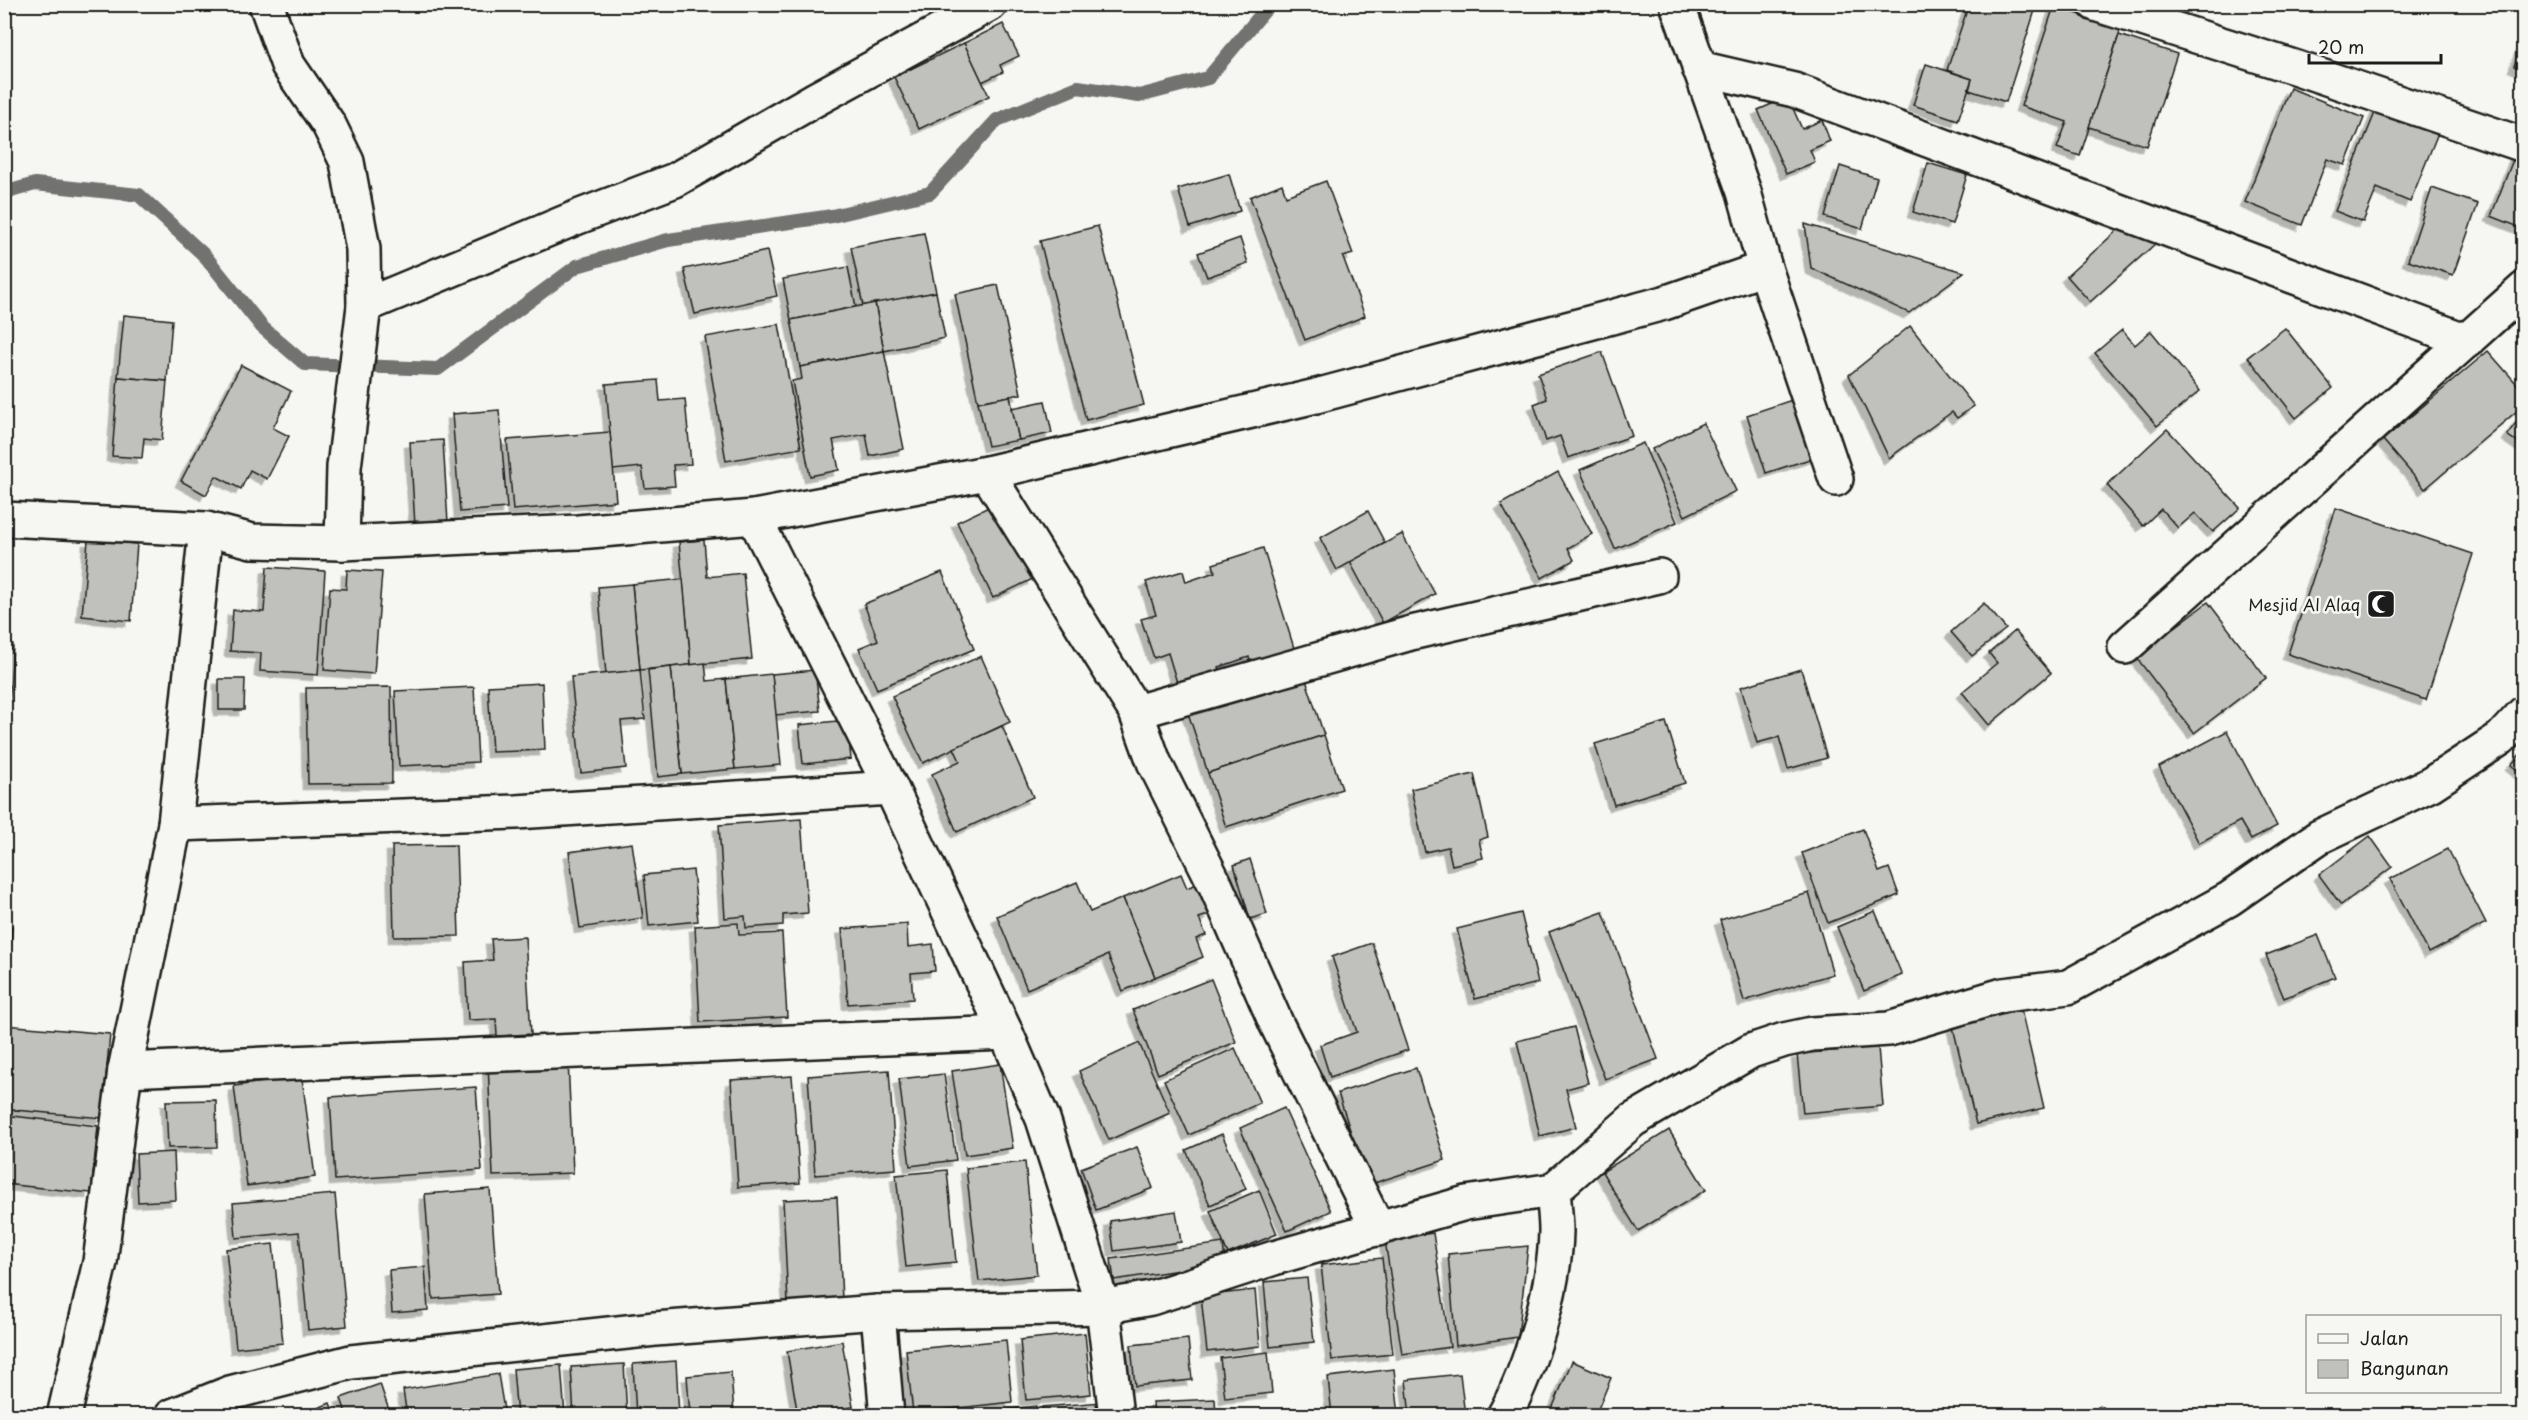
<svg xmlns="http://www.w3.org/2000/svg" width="2528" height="1420" viewBox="0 0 2528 1420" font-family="'Playpen Sans',sans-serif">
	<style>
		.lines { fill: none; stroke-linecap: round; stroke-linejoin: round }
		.stream { stroke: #727271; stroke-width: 14 }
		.building { fill: #c0c0bd; stroke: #1c1c1c; stroke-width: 1.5; filter: url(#shadow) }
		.street-casing { stroke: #1c1c1c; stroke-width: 38 }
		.street { stroke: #f6f6f2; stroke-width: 33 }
		.labels { text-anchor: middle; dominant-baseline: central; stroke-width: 5; stroke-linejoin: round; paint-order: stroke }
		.poi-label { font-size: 16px; fill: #1c1c1c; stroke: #f6f6f2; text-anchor: end }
	</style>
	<defs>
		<filter id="shadow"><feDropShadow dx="-5.5" dy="5.5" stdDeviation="0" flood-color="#0004"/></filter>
	</defs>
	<rect width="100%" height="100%" fill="#f6f6f2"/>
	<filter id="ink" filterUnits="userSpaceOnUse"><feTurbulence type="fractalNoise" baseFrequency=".0167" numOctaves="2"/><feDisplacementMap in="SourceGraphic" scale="12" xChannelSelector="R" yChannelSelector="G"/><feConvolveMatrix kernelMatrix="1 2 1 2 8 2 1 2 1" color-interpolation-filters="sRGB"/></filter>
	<g filter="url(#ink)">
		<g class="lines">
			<polyline class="stream" points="4,193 35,184 139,195 205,256 262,327 305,364 438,369 577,266 668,240 832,216 930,193 997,120 1078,87 1139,96 1208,78 1270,4"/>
		</g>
		<g class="building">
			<polygon points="1969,4 2037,4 2006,102 1969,90 1972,79 1947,70"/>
			<polygon points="2054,6 2121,28 2080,156 2057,148 2067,122 2021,106"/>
			<polygon points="1003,24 1019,56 1000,65 1003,72 982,82 964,43"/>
			<polygon points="2119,35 2177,54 2147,146 2089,127"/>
			<polygon points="2524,38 2524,70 2514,66"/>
			<polygon points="964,43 989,96 919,129 894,77"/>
			<polygon points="1926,64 1972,79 1958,120 1913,105"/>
			<polygon points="2290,88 2364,118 2345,165 2327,159 2302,225 2245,202"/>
			<polygon points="1788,97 1802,129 1822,120 1830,141 1810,150 1815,162 1786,174 1758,110"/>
			<polygon points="2379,103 2440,128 2410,202 2377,188 2363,222 2335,211"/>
			<polygon points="2518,147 2524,149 2524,229 2491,216"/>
			<polygon points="1928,163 1967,175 1952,224 1913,212"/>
			<polygon points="1840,166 1877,178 1862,229 1825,217"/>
			<polygon points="1229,174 1240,211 1190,227 1178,189"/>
			<polygon points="1326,181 1353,254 1343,257 1365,316 1305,340 1250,197 1282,184 1286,196"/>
			<polygon points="2432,188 2478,204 2453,275 2408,260"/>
			<polygon points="2131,218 2155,244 2090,302 2067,276"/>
			<polygon points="1805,224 1964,272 1909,313 1811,268"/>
			<polygon points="1098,226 1144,405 1086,420 1040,241"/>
			<polygon points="924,233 936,292 863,306 851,247"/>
			<polygon points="1240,238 1248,263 1207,277 1198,253"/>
			<polygon points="767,251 777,296 695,314 684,269"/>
			<polygon points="848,267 856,307 791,320 783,279"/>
			<polygon points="998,285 1021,394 978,402 955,294"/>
			<polygon points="936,292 945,338 884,351 875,303"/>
			<polygon points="875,303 884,351 800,367 791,320"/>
			<polygon points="124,315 172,320 167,381 118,377"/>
			<polygon points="779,324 801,448 726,461 705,337"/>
			<polygon points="1910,326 1974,406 1957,418 1952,412 1889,458 1849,375"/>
			<polygon points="2285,328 2333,388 2296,418 2248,357"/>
			<polygon points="2122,330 2135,345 2151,331 2200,391 2157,426 2095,353"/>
			<polygon points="884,351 904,449 870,456 866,434 833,440 839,470 810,476 792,381 802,379 800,367"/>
			<polygon points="2488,351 2524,392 2524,405 2425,489 2383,440"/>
			<polygon points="1602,352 1632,436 1568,458 1560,436 1546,441 1534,404 1547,399 1538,374"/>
			<polygon points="241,365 291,391 273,428 289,436 267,479 250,470 241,489 216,476 206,495 181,481"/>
			<polygon points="118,377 167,381 162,440 144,438 142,458 112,456"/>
			<polygon points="658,380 660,401 685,399 691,464 673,465 675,486 645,488 642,467 613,470 606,384"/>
			<polygon points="1010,396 1019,440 988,446 978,402"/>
			<polygon points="1798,398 1816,457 1766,473 1747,415"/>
			<polygon points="1045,401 1052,433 1019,440 1012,408"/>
			<polygon points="499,410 507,508 460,512 452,414"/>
			<polygon points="2524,412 2524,447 2507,435"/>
			<polygon points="1703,423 1736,491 1685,516 1652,449"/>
			<polygon points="2167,429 2240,508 2213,532 2195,513 2178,528 2161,509 2143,526 2107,485"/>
			<polygon points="610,432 616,501 513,510 507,440"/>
			<polygon points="443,440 448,523 415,526 410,442"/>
			<polygon points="1643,443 1677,522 1615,549 1580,470"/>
			<polygon points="1558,472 1592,534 1568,548 1574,560 1542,578 1501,504"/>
			<polygon points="997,503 1033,579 993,598 957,522"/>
			<polygon points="2336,508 2473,554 2426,700 2288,654"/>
			<polygon points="1368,511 1385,543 1337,570 1320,538"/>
			<polygon points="1402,534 1435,594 1383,623 1350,562"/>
			<polygon points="88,540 137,544 131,621 82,616"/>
			<polygon points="704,540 707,577 743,573 752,659 691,665 679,542"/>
			<polygon points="1263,548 1294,648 1250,663 1249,657 1219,667 1221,673 1178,686 1168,653 1154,658 1141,619 1156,615 1146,582 1183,571 1186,582 1215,572 1213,564"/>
			<polygon points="267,567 325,571 318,675 260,671 261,653 230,651 233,610 264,612"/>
			<polygon points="347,570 382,572 374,674 324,670 330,588 346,589"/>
			<polygon points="942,572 974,649 877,689 859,648 878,640 864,604"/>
			<polygon points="683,579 691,665 640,670 632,584"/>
			<polygon points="632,584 640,670 606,674 598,587"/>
			<polygon points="2208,602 2266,678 2194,733 2136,657"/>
			<polygon points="1984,603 2006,629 1972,656 1951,632"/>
			<polygon points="2015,631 2051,673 1989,725 1962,692 1997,663 1989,653"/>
			<polygon points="4,645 13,645 9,706 4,705"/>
			<polygon points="981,656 1010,722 923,763 892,696"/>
			<polygon points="705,663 707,681 726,679 735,769 682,774 671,667"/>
			<polygon points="671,667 682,774 658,777 648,670"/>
			<polygon points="1801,669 1827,758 1788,769 1779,737 1757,743 1741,687"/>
			<polygon points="640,670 645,719 621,721 626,768 581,773 571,677"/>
			<polygon points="815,670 820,711 775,715 772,674"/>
			<polygon points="772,674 781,765 735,769 726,679"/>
			<polygon points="1304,674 1324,735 1208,773 1188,713"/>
			<polygon points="219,679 245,679 244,710 219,710"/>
			<polygon points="542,683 545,750 492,752 488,686"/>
			<polygon points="391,687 392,783 308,784 306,688"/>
			<polygon points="474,687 478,762 399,766 395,691"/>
			<polygon points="847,720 851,759 803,764 799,725"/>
			<polygon points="1666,722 1685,783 1614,805 1595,744"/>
			<polygon points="1002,726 1033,797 957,832 932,774 960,761 954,748"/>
			<polygon points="2227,731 2277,826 2251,840 2240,821 2199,843 2159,767"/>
			<polygon points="1324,735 1342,789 1226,827 1208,773"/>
			<polygon points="2524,750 2524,776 2511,765"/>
			<polygon points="1474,774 1488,837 1479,840 1483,858 1452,865 1448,847 1425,852 1411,789"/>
			<polygon points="801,819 808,913 783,915 783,925 746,928 745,916 725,918 719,825"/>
			<polygon points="1863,829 1879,872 1889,868 1899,895 1828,923 1802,853"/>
			<polygon points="2370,836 2392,867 2341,905 2319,875"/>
			<polygon points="632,843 643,918 580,928 569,852"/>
			<polygon points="456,845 459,936 394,937 392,846"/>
			<polygon points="2448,849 2486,923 2429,953 2390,879"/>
			<polygon points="1250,859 1267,914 1250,919 1234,865"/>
			<polygon points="693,870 698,921 649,926 644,875"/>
			<polygon points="1181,874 1187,888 1198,883 1211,914 1199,918 1206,935 1196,939 1203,957 1155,977 1123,898"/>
			<polygon points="1077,882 1090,912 1123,898 1155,977 1123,991 1108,955 1027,989 997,916"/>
			<polygon points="1809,893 1833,974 1744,1001 1720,920"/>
			<polygon points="1875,911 1902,975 1864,991 1837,927"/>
			<polygon points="1603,912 1658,1059 1605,1079 1549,932"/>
			<polygon points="1521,913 1538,983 1475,999 1457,929"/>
			<polygon points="738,923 739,935 782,933 787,1017 700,1022 695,926"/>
			<polygon points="907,924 908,947 933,944 935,971 911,973 913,999 848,1004 842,929"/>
			<polygon points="4,925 12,926 6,1021 4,1020"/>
			<polygon points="2318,935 2335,977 2284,998 2266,955"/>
			<polygon points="525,937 531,1034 497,1036 496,1019 468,1020 465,962 493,960 491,939"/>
			<polygon points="1372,943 1408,1050 1330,1077 1320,1045 1357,1032 1332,957"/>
			<polygon points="1211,979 1236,1042 1158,1074 1133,1010"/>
			<polygon points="2021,1010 2044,1108 1976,1124 1953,1027"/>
			<polygon points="4,1025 110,1034 102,1118 4,1109"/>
			<polygon points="1574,1027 1588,1083 1566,1089 1576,1127 1540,1136 1517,1041"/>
			<polygon points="1139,1043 1170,1113 1109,1140 1079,1071"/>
			<polygon points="1878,1047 1883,1106 1803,1113 1797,1054"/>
			<polygon points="1235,1048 1260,1103 1189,1135 1164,1080"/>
			<polygon points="568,1060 573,1173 493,1176 488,1063"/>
			<polygon points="1000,1064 1013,1148 965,1155 952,1071"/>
			<polygon points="1416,1068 1445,1160 1368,1185 1338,1093"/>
			<polygon points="889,1070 896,1169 815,1175 808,1076"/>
			<polygon points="944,1074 956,1160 910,1166 899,1079"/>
			<polygon points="792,1076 800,1183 738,1187 731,1080"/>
			<polygon points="302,1077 315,1177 247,1186 234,1086"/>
			<polygon points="476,1087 482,1170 335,1180 330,1097"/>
			<polygon points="216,1100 217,1147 168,1148 166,1101"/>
			<polygon points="1284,1108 1331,1211 1287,1231 1240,1128"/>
			<polygon points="4,1115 98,1126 91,1193 4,1184"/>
			<polygon points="1669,1130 1706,1190 1638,1231 1602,1172"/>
			<polygon points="1222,1134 1246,1189 1210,1205 1186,1150"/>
			<polygon points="1137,1147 1153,1188 1096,1210 1081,1168"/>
			<polygon points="174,1152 176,1200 138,1202 136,1154"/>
			<polygon points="1025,1162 1037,1275 979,1281 966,1168"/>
			<polygon points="947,1170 956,1262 906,1267 896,1175"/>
			<polygon points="490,1189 498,1294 433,1299 425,1194"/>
			<polygon points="1259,1190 1277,1234 1228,1254 1210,1211"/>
			<polygon points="335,1194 347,1326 308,1330 299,1232 236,1238 233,1203"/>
			<polygon points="837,1197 842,1300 788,1303 783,1200"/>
			<polygon points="1176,1211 1181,1242 1114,1251 1110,1221"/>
			<polygon points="1433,1233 1450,1347 1402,1354 1385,1240"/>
			<polygon points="1223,1243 1225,1263 1114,1280 1111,1259"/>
			<polygon points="273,1244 283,1343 236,1348 226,1249"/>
			<polygon points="1528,1246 1518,1337 1456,1346 1448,1254"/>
			<polygon points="1382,1258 1393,1354 1332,1360 1321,1265"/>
			<polygon points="425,1267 428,1310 392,1313 389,1270"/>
			<polygon points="1307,1278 1314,1342 1270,1347 1264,1282"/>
			<polygon points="1255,1290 1260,1346 1207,1352 1201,1296"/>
			<polygon points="1085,1333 1091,1394 1026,1400 1020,1340"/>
			<polygon points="1188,1339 1192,1380 1135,1386 1131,1345"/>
			<polygon points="1006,1340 1012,1402 913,1413 906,1350"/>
			<polygon points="842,1341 853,1407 798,1416 787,1351"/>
			<polygon points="1268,1352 1272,1393 1225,1398 1220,1358"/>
			<polygon points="676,1361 679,1416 636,1416 633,1364"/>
			<polygon points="1572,1361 1611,1378 1595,1416 1549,1416"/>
			<polygon points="624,1364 627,1416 574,1416 571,1367"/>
			<polygon points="561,1365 565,1416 517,1416 513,1369"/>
			<polygon points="1394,1369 1399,1416 1332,1416 1328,1377"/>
			<polygon points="731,1372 734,1415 690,1416 687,1376"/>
			<polygon points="498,1374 505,1416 407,1416 403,1390"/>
			<polygon points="1460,1374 1465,1416 1410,1416 1406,1380"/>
			<polygon points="380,1384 391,1416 347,1416 341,1398"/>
			<polygon points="1215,1399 1216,1416 1154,1416 1153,1402"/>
			<polygon points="1102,1402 1103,1416 1043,1416 1042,1407"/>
			<polygon points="330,1403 335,1416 301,1416 301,1415"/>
			<polygon points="2099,1405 2115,1416 2093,1416"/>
			<polygon points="1036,1406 1037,1416 953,1416"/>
		</g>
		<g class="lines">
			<g class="street-casing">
				<g id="street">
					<polyline points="266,4 288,65 329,125 347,162 363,249 364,306 344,467 342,543"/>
					<polyline points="2095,4 2297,68 2524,145"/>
					<polyline points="1699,68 1794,90 2467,341"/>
					<polyline points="1765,268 1836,479"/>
					<polyline points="364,306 578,217 675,180 814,100 990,4"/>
					<polyline points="987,473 1136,712 1154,762 1215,884 1276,1023 1378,1229"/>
					<polyline points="754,517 891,788 1006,1033 1043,1119 1103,1307 1116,1416"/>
					<polyline points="4,519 206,529 252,541 342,543 578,532 754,517 987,473 1316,396 1664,303 1765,268 1744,192 1677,4"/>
					<polyline points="2125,647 2524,289"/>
					<polyline points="1136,712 1411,633 1659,576"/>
					<polyline points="175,824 516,812 891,788"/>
					<polyline points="125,1070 1006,1033"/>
					<polyline points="878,1312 887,1416"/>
					<polyline points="64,1416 100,1262 125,1070 175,824 206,529"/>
					<polyline points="172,1416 230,1393 351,1362 655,1329 878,1312 1103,1307 1151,1298 1274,1258 1466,1203 1553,1190 1633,1120 1751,1051 1784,1040 1812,1034 1889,1029 2003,995 2068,987 2229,899 2319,837 2431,784 2501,738 2524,713"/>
					<path d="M1504,1416C1531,1367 1555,1287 1556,1231C1556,1218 1554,1204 1553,1190"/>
				</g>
			</g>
			<use href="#street" class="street"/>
		</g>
	</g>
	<defs>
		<g id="mosque-square" transform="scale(1.5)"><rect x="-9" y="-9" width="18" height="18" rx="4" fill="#1c1c1c" stroke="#f6f6f2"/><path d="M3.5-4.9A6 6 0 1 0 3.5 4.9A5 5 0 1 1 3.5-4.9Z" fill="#fff"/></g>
	</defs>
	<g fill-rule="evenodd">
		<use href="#mosque-square" x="2381" y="604"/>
	</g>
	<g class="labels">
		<g class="poi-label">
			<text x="2360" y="604">Mesjid Al Alaq</text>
		</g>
	</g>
	<rect width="2528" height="1420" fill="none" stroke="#f6f6f2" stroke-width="24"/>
	<rect x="12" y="12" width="2504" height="1396" fill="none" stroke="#1c1c1c" stroke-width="2" filter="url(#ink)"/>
	<rect x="2306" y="1315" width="195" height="78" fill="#f6f6f2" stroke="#9f9f9c" stroke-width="1.5"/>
	<rect x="2318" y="1334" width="30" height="9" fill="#f6f6f2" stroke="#9f9f9c" stroke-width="1.5"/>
	<text x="2360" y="1345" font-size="18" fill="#1c1c1c">Jalan</text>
	<rect x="2318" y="1360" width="30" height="18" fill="#c0c0bd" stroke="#9f9f9c" stroke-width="1.5"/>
	<text x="2360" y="1375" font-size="18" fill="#1c1c1c">Bangunan</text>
	<path d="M2309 54v9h132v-9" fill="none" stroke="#1c1c1c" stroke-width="3"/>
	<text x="2318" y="54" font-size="18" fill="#1c1c1c" stroke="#f6f6f2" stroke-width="4.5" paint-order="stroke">20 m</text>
</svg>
